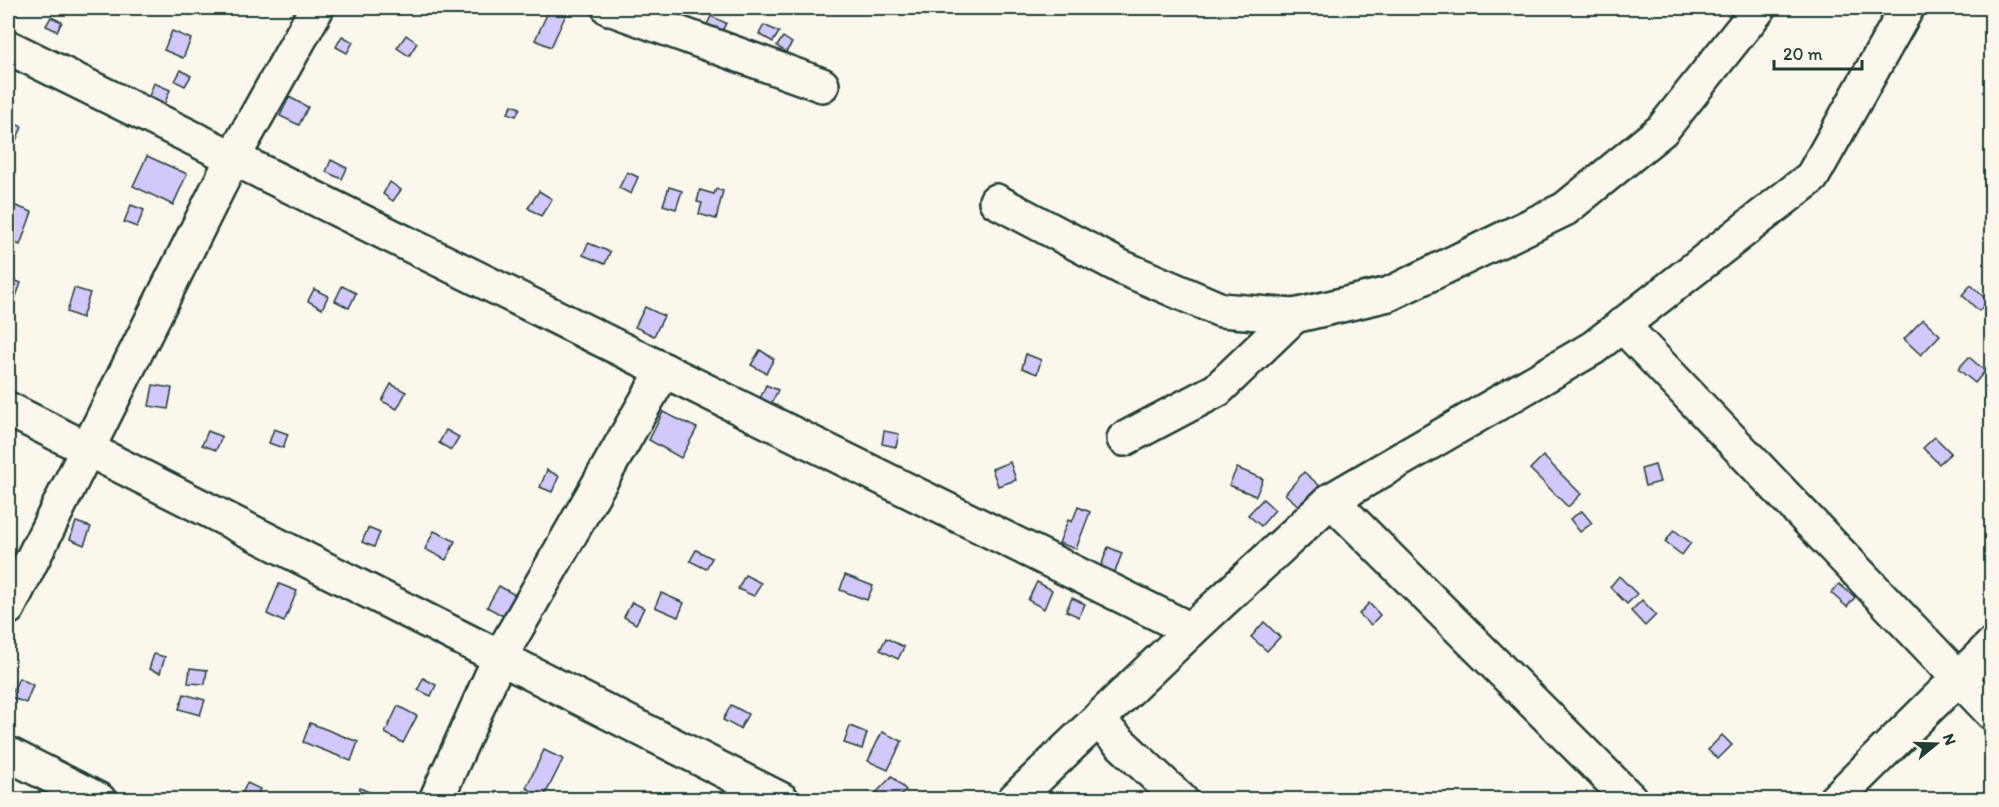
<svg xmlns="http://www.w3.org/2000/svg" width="1999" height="807" viewBox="0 0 1999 807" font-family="Itim,sans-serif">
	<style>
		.building { fill: #d2c8fa; stroke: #1f3d34; stroke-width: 1.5 }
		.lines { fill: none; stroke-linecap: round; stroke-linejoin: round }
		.street-casing { stroke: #1f3d34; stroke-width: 38 }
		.street { stroke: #fbf7ec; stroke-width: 33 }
	</style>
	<rect width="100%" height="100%" fill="#fbf7ec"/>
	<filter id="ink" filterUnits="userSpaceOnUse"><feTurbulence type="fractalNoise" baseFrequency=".0167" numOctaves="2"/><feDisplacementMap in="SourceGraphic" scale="12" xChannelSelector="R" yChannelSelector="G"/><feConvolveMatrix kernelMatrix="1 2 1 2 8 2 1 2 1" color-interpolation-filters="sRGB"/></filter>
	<g filter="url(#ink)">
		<g class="building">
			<polygon points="550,8 569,8 551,47 535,40"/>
			<polygon points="711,16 726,23 719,38 704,31"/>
			<polygon points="51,17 62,22 57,31 46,26"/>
			<polygon points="764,25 779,32 773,42 759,34"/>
			<polygon points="172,31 191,39 183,58 164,50"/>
			<polygon points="406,35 417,43 409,56 397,48"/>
			<polygon points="342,36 353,42 347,53 336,47"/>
			<polygon points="783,37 792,43 786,52 777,46"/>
			<polygon points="181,70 191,76 185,86 175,81"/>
			<polygon points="154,83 170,90 164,105 148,99"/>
			<polygon points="289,97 308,107 299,125 280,116"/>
			<polygon points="512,105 520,108 516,116 508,113"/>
			<polygon points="8,120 22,127 9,156 8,156"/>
			<polygon points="147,156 187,174 173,205 133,186"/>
			<polygon points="331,160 347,168 342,179 326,172"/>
			<polygon points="627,172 638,177 631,194 619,188"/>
			<polygon points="390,182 401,190 393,201 383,194"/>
			<polygon points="669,187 682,191 676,209 663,205"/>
			<polygon points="716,189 723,191 716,219 699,214 702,203 697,202 700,190 714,194"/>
			<polygon points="539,191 552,199 541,216 528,208"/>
			<polygon points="8,203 32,212 20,245 8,240"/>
			<polygon points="131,205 144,210 137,227 124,222"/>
			<polygon points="588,243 610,252 605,264 583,255"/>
			<polygon points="8,278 21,283 14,302 8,300"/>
			<polygon points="1971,285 1988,301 1979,311 1962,295"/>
			<polygon points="342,286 356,293 349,308 335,301"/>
			<polygon points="74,288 90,293 82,318 67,312"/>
			<polygon points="314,289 328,296 322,309 308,301"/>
			<polygon points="645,307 664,316 654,336 635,327"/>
			<polygon points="1923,319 1940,335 1921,355 1904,339"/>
			<polygon points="760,350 774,359 766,373 751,365"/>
			<polygon points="1026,354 1041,360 1037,374 1022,368"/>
			<polygon points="1969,357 1985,371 1975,383 1958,369"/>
			<polygon points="391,384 406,392 397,409 382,401"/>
			<polygon points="153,385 172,388 168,409 149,406"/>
			<polygon points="766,385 778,390 770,406 759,401"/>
			<polygon points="663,412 697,428 681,458 649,440"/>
			<polygon points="274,429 288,434 283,448 269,443"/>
			<polygon points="446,430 459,437 451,450 439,443"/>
			<polygon points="208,431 222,437 216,450 202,445"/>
			<polygon points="884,431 899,434 896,447 882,444"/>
			<polygon points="1935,437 1951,453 1939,464 1923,448"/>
			<polygon points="1543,456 1581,494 1568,507 1530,469"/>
			<polygon points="1010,462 1016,480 998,486 992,469"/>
			<polygon points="1655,465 1660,482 1645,486 1641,469"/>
			<polygon points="1237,468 1263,479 1256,496 1229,485"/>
			<polygon points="547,470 559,476 552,492 540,487"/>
			<polygon points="1304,472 1320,486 1301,508 1285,494"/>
			<polygon points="1263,499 1275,510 1261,526 1248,515"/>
			<polygon points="1078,507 1090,512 1076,549 1059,543 1068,520 1072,522"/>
			<polygon points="1582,511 1592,523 1580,532 1570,519"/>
			<polygon points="76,522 91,527 84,545 70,539"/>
			<polygon points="368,528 380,533 374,547 362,542"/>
			<polygon points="1674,530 1691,543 1682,555 1665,542"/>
			<polygon points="434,531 455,541 446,560 425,549"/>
			<polygon points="1108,547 1122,553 1115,572 1101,566"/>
			<polygon points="696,550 712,558 706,569 690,561"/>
			<polygon points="745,575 761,583 754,596 738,589"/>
			<polygon points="845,575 873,586 867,600 840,590"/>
			<polygon points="1619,576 1637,594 1627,604 1610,587"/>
			<polygon points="1037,582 1052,590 1044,609 1028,600"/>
			<polygon points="279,584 297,591 284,622 267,614"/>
			<polygon points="1839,584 1855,597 1847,607 1831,593"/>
			<polygon points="499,586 517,596 505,617 487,607"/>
			<polygon points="661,593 684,603 678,617 655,607"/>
			<polygon points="1072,598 1085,604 1079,617 1066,611"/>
			<polygon points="1642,600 1656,615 1645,626 1631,611"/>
			<polygon points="632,602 644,608 636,624 624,617"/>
			<polygon points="1369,603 1380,615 1371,625 1359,614"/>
			<polygon points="1264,622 1280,637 1267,651 1251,637"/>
			<polygon points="886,638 904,647 898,659 880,650"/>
			<polygon points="154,654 165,657 160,673 149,669"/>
			<polygon points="190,668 207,670 205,684 188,683"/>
			<polygon points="19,678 33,685 26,703 10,697"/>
			<polygon points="423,678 436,685 431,696 418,690"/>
			<polygon points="184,694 205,700 200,715 179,709"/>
			<polygon points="731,705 748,714 740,729 723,720"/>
			<polygon points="398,706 417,716 403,743 385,733"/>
			<polygon points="310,723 358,742 351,761 303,742"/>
			<polygon points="850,726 867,733 862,749 844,743"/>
			<polygon points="882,732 902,741 888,770 868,761"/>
			<polygon points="1722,735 1732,745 1718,759 1708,750"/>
			<polygon points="544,750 563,759 544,797 526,788"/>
			<polygon points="892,776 906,790 897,800 874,800 872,797"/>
			<polygon points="247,783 260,789 255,800 240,798"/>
			<polygon points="360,788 378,796 377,800 355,800"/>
			<polygon points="524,791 539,798 538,800 520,800"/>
		</g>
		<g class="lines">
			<g class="street-casing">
				<g id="street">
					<polyline points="609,8 822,85"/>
					<polyline points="8,47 1191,630"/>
					<polyline points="996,201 1121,267 1221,310 1294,316 1389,294 1565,209 1662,130 1759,8"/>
					<polyline points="1622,325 1992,713"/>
					<polyline points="8,409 782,800"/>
					<polyline points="1124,439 1217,390 1294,316"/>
					<polyline points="1331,500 1631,800"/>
					<polyline points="8,608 233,158 317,8"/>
					<polyline points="1097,721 1181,800"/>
					<polyline points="8,754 99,800"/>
					<polyline points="436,800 500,657 664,370"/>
					<polyline points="1014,800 1191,630 1331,500 1593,348 1812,177 1907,8"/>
					<polyline points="1835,800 1992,645"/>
				</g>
			</g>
			<use href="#street" class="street"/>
		</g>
	</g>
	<rect width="1999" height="807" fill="none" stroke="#fbf7ec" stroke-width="30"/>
	<rect x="15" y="15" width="1969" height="777" fill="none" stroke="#1f3d34" stroke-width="2" filter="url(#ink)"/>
	<g transform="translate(1936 744) rotate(71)" stroke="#fbf7ec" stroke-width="4.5" paint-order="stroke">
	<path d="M0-4.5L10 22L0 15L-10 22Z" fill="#1f3d34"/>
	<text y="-9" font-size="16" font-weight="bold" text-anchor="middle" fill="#1f3d34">N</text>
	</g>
	<path d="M1774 60v9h88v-9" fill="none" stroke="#1f3d34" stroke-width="3"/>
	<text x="1783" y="60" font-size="18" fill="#1f3d34" stroke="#fbf7ec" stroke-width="4.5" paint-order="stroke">20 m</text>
</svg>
